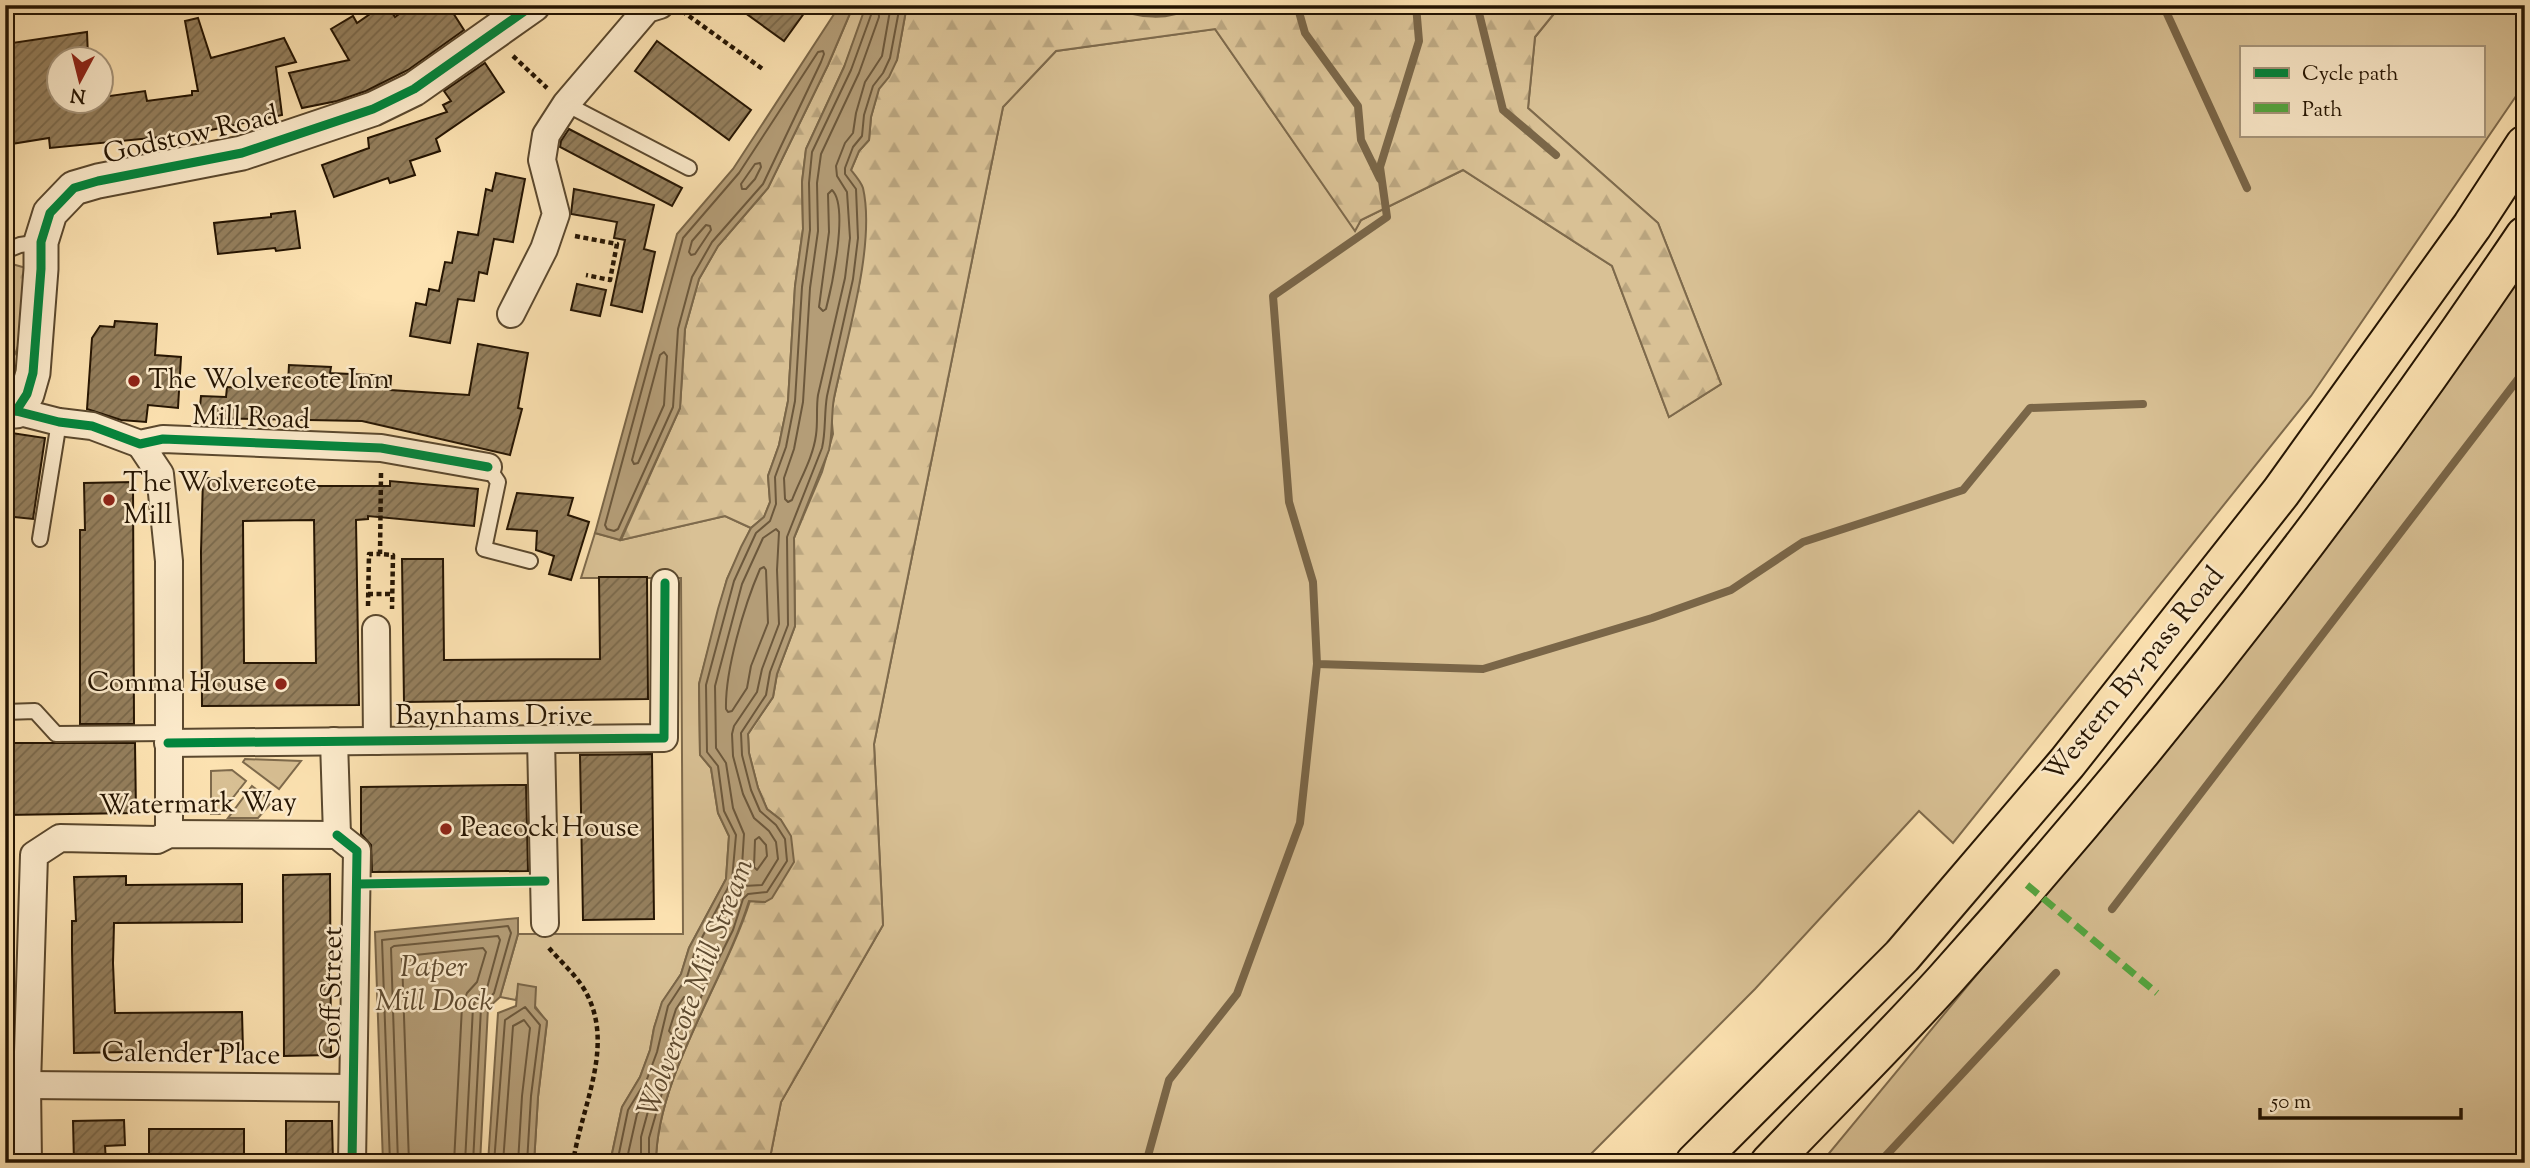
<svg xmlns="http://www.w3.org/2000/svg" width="2530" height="1168" viewBox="0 0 2530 1168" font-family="'Sorts Mill Goudy',serif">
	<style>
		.grass { fill: #d9c195; stroke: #7e6a4c; stroke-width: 2; fill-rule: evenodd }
		.forest { fill: url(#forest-firs); stroke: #7e6a4c; stroke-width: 2 }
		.park { fill: url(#park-crowns); stroke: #7e6a4c; stroke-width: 2 }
		.water { fill: #b49d77; stroke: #7a6648; stroke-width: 2 }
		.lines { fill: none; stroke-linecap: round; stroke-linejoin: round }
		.shore { stroke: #6c583c; stroke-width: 2 }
		.stream { stroke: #7a6648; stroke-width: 8 }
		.building { fill: url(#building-hatch); stroke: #241402; stroke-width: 2; fill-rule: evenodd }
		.service-casing { stroke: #5a482e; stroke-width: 18 }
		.minor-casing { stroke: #5a482e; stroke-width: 30 }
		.tertiary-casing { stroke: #5a482e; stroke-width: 37 }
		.trunk-casing { stroke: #241402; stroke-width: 42 }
		.path { stroke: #241402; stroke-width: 4.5; stroke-dasharray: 5 3.5; stroke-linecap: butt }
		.service { stroke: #feedce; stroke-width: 14 }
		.minor { stroke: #feedce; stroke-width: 26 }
		.tertiary { stroke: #feedce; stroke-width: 33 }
		.trunk { stroke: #fee4b3; stroke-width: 38 }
		.quiet { stroke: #53a840; stroke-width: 7; stroke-dasharray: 14 7; stroke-linecap: butt }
		.cycleway-casing { stroke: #feedce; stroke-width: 13 }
		.cycleway { stroke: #00873e; stroke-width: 9 }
		.poi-dot { fill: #8f2418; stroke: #feedce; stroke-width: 2.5 }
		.labels { text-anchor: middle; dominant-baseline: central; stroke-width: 5; stroke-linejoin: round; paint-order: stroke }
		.street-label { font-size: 28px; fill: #241402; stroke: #feedce }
		.poi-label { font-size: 28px; fill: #241402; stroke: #feedce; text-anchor: start }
		.water-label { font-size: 30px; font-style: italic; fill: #5e4b31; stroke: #feedce }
	</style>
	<defs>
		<pattern id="forest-firs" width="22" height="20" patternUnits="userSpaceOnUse" patternTransform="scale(1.75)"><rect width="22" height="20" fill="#d9c195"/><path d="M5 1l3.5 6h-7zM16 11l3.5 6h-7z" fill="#baa57f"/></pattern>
		<pattern id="park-crowns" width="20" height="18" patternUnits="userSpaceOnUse" patternTransform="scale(1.75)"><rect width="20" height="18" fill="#d9c195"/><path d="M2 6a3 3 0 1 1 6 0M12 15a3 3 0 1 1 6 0" fill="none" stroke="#baa57f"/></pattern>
		<pattern id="building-hatch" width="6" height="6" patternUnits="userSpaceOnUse" patternTransform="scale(1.75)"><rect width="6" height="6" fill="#95805e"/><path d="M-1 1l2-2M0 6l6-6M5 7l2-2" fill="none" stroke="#79684b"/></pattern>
	</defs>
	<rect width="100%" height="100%" fill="#fee4b3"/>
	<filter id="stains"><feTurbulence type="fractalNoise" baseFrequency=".00286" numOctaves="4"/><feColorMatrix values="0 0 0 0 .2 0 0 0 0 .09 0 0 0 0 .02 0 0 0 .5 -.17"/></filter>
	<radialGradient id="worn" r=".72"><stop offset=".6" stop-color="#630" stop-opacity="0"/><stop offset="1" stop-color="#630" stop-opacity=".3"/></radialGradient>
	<g class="grass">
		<path d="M1561,5H2525V83L2311,396L1953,843L1919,811L1755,989L1582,1163H769L781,1102L883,925L874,744L1003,107L1056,51L1215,29L1355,230L1361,220L1463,170L1612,266L1669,417L1721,384L1658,223L1528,108L1535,37ZM2241,47H2483V135H2241Z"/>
		<polygon points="2525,268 2525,1163 1821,1163 2208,695"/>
		<polygon points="725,516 751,528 727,579 699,684 700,755 711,768 718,813 729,836 726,879 689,948 681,974 662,1003 654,1028 650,1050 640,1077 622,1107 610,1163 534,1163 538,1097 547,1022 519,985 516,1000 500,997 518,934 683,934 681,578 581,578 595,533 621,540"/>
		<polygon points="245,759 301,761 279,789 243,762"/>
		<polygon points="232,770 246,781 220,814 211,814 211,771"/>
		<polygon points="252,786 272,802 258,818 228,818"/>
	</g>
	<g class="forest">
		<path d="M907,5H1561L1535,37L1528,108L1658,223L1721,384L1669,417L1612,266L1463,170L1361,220L1355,231L1215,29L1056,51L1003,107L874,744L883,925L781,1102L769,1163H656C656,1078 724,982 750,901L765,902L781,820L767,809L758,788L749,753L748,734L773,697L777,674L795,626L794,538L822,472L833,434L831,413L834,398L860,280L851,170L859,151L869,140L871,117L879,88L897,60Z"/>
		<polygon points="851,11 865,11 845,65 806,149 802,182 803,229 795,286 788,401 779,445 768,476 770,502 764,517 751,528 725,516 621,540 680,408 685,329 699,279 718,246 768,188 828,65"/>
	</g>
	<path class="park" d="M12,264L26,268C24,299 28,345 5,369V266Z"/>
	<g class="water">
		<path d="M840,5H907L897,60L889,77L879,89L871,117L869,140L859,151L851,170C855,175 861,182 863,188C876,245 846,340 834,398C831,415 833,432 829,450L794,538L795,626L777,674L773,697L748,734L749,753L758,788L767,809L781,820L791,836L794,862L772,898L765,902L749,901C724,982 656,1078 656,1163H610L622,1107L640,1077L650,1050L654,1028L662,1002L681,974L689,948L726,879L729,836L718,813L711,768L700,755L699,684L718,609L727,579L741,547L751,528L764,517L770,502L768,476L779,445L788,401L795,286L803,229L802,182L806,149L844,67L864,11H851L828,65L768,188L718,246L699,279L685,329L680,408L620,540L595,533L677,234L733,169Z"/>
		<polygon points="518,918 518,934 500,997 488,1008 480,1163 383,1163 375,932"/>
		<polygon points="518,984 536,987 535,1008 547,1021 538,1097 534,1163 488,1163 498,1013 516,1006"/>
	</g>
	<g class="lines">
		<g class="shore">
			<path d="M878,5L879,17L859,73L821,154L817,183L818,231L810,288L803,402L794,449L784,478L785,499L788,502L792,500C800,479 813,458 816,435C818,422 816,408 818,395L845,278L850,238L847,192L837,176L836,166L845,143L853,133L856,113L865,82L882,56L891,5"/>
			<polygon points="823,51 824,54 821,62 763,184 712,242 692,277 678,329 673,407 618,529 614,531 607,529 605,525 683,238 739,173 818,52"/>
			<polygon points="760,163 761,167 755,179 746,189 742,189 741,184 755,164"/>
			<path d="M832,190C849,206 832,286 826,309L823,311L819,307L829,232L828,194Z"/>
			<polygon points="706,225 710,226 711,230 695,254 691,255 689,252 692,241"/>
			<polygon points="664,352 667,356 664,405 638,463 634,464 632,460 660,355"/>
			<polygon points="776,529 779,532 777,570 779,624 762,669 757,692 734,726 732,734 733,756 743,794 754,818 769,831 776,842 778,859 762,885 744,886 741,882 744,834 733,808 726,763 716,748 715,686 742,584 763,538"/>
			<path d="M764,567L766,570L768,623L751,666L747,688L732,711L728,712L726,709C725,670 744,606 760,569Z"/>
			<polygon points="759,837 766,845 767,856 757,870 754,867 755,840"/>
			<polygon points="684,997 688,997 690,1001 676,1034 672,1035 669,1031 676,1009"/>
			<polyline points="390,1163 382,940 508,926 511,933 494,993 481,1008 473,1163"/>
			<polyline points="398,1163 391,948 394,946 498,936 500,940 487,988 476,999 473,1007 465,1163"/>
			<polyline points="409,1163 402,958 405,956 483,948 486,952 477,982 467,993 462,1006 454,1163"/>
			<polyline points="494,1163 505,1020 525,1007 540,1025 531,1096 527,1163"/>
			<polyline points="503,1163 513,1026 524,1020 530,1028 522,1096 518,1163"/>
			<polyline points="617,1163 628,1110 647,1079 657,1052 668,1006 687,977 695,951 732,880 736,835 724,811 718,766 707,752 706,685 734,581 756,533 770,521 776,504 775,477 786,447 795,401 802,287 810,230 809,183 812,152 851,70 871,15 867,5"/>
			<polyline points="626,1163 637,1114 647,1100 650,1104 641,1137 641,1163"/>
			<path d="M649,1163V1138L664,1086L709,978L733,930L743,899L748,894L767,892L787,861L785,839L776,825L760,811L751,790L742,755L741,733L766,695L770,672L788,625L787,537L822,448C826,431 824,414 827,396L853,279L858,238L856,189L845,174V168L853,147L862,136L864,115L873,86L883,73L890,58L900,5"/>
		</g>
		<g class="stream">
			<path d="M1116,5C1138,15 1168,18 1189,5"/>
			<polyline points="1297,5 1305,33 1358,106 1361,140 1380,179"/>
			<polyline points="1416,5 1419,41 1380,167 1387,217 1273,296 1289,502 1313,582 1317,664 1483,669 1652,618 1731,590 1803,542 1963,490 2030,408 2143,404"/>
			<polyline points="1477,5 1503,110 1556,155"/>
			<polyline points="2163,5 2247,188"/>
			<polyline points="2112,909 2525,370"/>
			<polyline points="1146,1163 1169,1080 1237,994 1300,823 1317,664"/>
			<polyline points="1879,1163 2056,973"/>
		</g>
	</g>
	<g class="building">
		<polygon points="383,5 387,5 395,17 411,5 448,5 464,30 408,70 366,91 337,101 302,108 289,73 349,60 331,29 353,16 357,23"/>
		<polygon points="734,5 810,5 784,41"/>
		<polygon points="198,18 211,58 284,38 296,62 276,67 282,115 192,134 50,148 49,138 5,145 5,44 87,32 88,57 60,58 60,102 102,102 102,97 145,91 147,101 192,95 192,91 198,91 185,21"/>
		<polygon points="657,41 751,110 729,140 635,71"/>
		<polygon points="485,63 504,92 436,139 440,151 410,161 415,175 390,183 388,178 334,197 322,165 369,148 368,138 447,112 443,105 451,101 444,91"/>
		<polygon points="569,129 682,188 672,206 560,147 561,141"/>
		<polygon points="496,173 525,179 513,242 494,239 487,274 479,272 474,301 458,299 450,343 410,336 416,303 426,305 429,289 439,291 445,262 452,263 458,232 478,235 486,189 492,191"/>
		<polygon points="574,189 654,205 644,249 655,252 642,312 611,305 625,240 614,238 617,222 571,214"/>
		<polygon points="295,211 300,248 276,251 275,248 218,254 214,223 271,217 271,214"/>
		<polygon points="577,284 606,290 600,316 571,310"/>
		<polygon points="115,321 157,324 155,355 181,357 178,408 148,405 146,422 121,420 87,409 92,338 100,326 114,327"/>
		<polygon points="478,344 528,353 518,408 522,409 510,455 362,421 199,418 201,396 226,397 227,387 261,389 261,381 288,383 289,365 331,367 330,373 391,376 390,390 469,395"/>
		<polygon points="5,432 45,438 33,519 5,516"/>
		<path d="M203,478L238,479V486H390V481L478,489L474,526L368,516V519L356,520L359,705L202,706L201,552ZM314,520L316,663H244L243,521Z"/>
		<polygon points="133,482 134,724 80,724 80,530 85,530 84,483"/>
		<polygon points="517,493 573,498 568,515 589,522 571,580 549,574 554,556 536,550 537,531 507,529"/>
		<polygon points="402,559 443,559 444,660 600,659 599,577 647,577 648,699 404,702"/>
		<polygon points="5,743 135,743 136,813 5,815"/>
		<polygon points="652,754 654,919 583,920 580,755"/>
		<polygon points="516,785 526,785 528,871 372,872 371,845 361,834 361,787"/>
		<polygon points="330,874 331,1055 284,1056 283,875"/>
		<polygon points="126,876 126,885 242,884 242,922 114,923 113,963 115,1013 242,1012 243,1050 74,1053 72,949 72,921 76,921 74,877"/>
		<polygon points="124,1120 125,1145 105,1146 106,1162 74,1163 73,1121"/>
		<polygon points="286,1121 332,1121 333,1163 286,1163"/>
		<rect x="149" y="1129" width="95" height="34"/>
	</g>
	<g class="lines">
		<g class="service-casing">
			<g id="service">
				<polyline points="566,104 689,168"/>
				<polyline points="5,251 20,245 41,242"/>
				<polyline points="488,467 498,482 484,549 530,561"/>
				<polyline points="40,539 59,422"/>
				<polyline points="5,712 35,711 56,734 168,733"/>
			</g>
		</g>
		<g class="minor-casing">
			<g id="minor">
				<polyline points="511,314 544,249 556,214 542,160 546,135 566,104 647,9 660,5"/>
				<polyline points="16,411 59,422 92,426 140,444 163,439 381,448 488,467"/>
				<polyline points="140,444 160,474 169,561 169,834"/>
				<polyline points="376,629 377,741"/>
				<polyline points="541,739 545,923"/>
				<polyline points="334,741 337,835"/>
				<polyline points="168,743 664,738 665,583"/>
				<polyline points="337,835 357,851 352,1163"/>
				<polyline points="27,1085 353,1088"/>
				<polyline points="28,1163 27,1085 34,855 60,838 157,840 169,834 337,835"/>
			</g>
		</g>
		<g class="tertiary-casing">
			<polyline id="tertiary" points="5,411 16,411 27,394 33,373 41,269 41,242 50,213 74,188 98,181 242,153 373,109 414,89 533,5"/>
		</g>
		<g class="trunk-casing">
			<g id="trunk">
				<polyline points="1695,1163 1902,956 2067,763 2281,492 2472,226 2525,145"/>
				<path d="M1770,1163C1828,1102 1888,1043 1945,980C2155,746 2349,497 2525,236"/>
			</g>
		</g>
		<g class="path">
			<polyline points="682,11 764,70"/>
			<polyline points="513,56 547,88"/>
			<polyline points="575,236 617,244 610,280 586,275"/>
			<polyline points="381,473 380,554 393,555 392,609"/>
			<polyline points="368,594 392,594"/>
			<polyline points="368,606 369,554 380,554"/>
			<path d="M549,948C560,961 575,974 584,989C617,1044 581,1106 573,1163"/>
		</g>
		<use href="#service" class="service"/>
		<use href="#minor" class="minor"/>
		<use href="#tertiary" class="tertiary"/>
		<use href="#trunk" class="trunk"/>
		<polyline class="quiet" points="2027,885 2157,993"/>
		<g class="cycleway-casing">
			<g id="cycleway">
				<polyline points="6,411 16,411 59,422 92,426 140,444 163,439 381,448 488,467"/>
				<polyline points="16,411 27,394 33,373 41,269 41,242 50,213 74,188 98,181 242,153 373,109 414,89 533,5"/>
				<polyline points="168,743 664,738 665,583"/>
				<polyline points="337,835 357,851 352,1163"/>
				<polyline points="358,884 545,881"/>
			</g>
		</g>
		<use href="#cycleway" class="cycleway"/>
	</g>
	<g class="poi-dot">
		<circle cx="134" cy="381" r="7"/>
		<circle cx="109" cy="500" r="7"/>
		<circle cx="281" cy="684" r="7"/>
		<circle cx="446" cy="829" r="7"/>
	</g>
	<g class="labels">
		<g class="street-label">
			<text transform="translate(191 136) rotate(-13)">Godstow Road</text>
			<text transform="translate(251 419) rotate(2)">Mill Road</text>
			<text transform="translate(2135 675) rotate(-51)">Western By-pass Road</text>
			<text x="494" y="717">Baynhams Drive</text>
			<text transform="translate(198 805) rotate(-1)">Watermark Way</text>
			<text transform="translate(333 993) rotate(-89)">Goff Street</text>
			<text transform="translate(191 1055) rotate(1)">Calender Place</text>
		</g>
		<g class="poi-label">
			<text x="148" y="381">The Wolvercote Inn</text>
			<text x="123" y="484">The Wolvercote<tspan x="123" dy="32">Mill</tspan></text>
			<text x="267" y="684" text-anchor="end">Comma House</text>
			<text x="460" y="829">Peacock House</text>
		</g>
		<g class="water-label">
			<text x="434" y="968">Paper<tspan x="434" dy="34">Mill Dock</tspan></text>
			<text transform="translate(697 988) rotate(-69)">Wolvercote Mill Stream</text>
		</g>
	</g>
	<rect width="2530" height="1168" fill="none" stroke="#fee4b3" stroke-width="28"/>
	<rect x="7" y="7" width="2516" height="1154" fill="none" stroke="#241402" stroke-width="3.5"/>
	<rect x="14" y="14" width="2502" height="1140" fill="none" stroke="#241402" stroke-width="2"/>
	<rect x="2240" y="46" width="245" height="91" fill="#feedce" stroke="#a7967c" stroke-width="2"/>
	<rect x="2254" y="68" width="35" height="10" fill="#00873e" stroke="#a7967c" stroke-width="2"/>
	<text x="2302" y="80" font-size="21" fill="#241402">Cycle path</text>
	<rect x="2254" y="103" width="35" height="10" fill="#53a840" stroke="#a7967c" stroke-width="2"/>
	<text x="2302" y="116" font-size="21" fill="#241402">Path</text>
	<g transform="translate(80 80) rotate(187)"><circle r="33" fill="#feedce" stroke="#a7967c" stroke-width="2"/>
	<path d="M0-5L12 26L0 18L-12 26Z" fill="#8f2418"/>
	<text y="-10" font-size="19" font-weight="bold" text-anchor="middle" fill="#241402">N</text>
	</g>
	<path d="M2260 1108v10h201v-10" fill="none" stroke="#241402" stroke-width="3.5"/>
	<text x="2271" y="1108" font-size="21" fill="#241402" stroke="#feedce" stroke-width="5" paint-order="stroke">50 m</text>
	<rect width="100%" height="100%" filter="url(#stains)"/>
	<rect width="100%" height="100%" fill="url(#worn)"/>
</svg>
